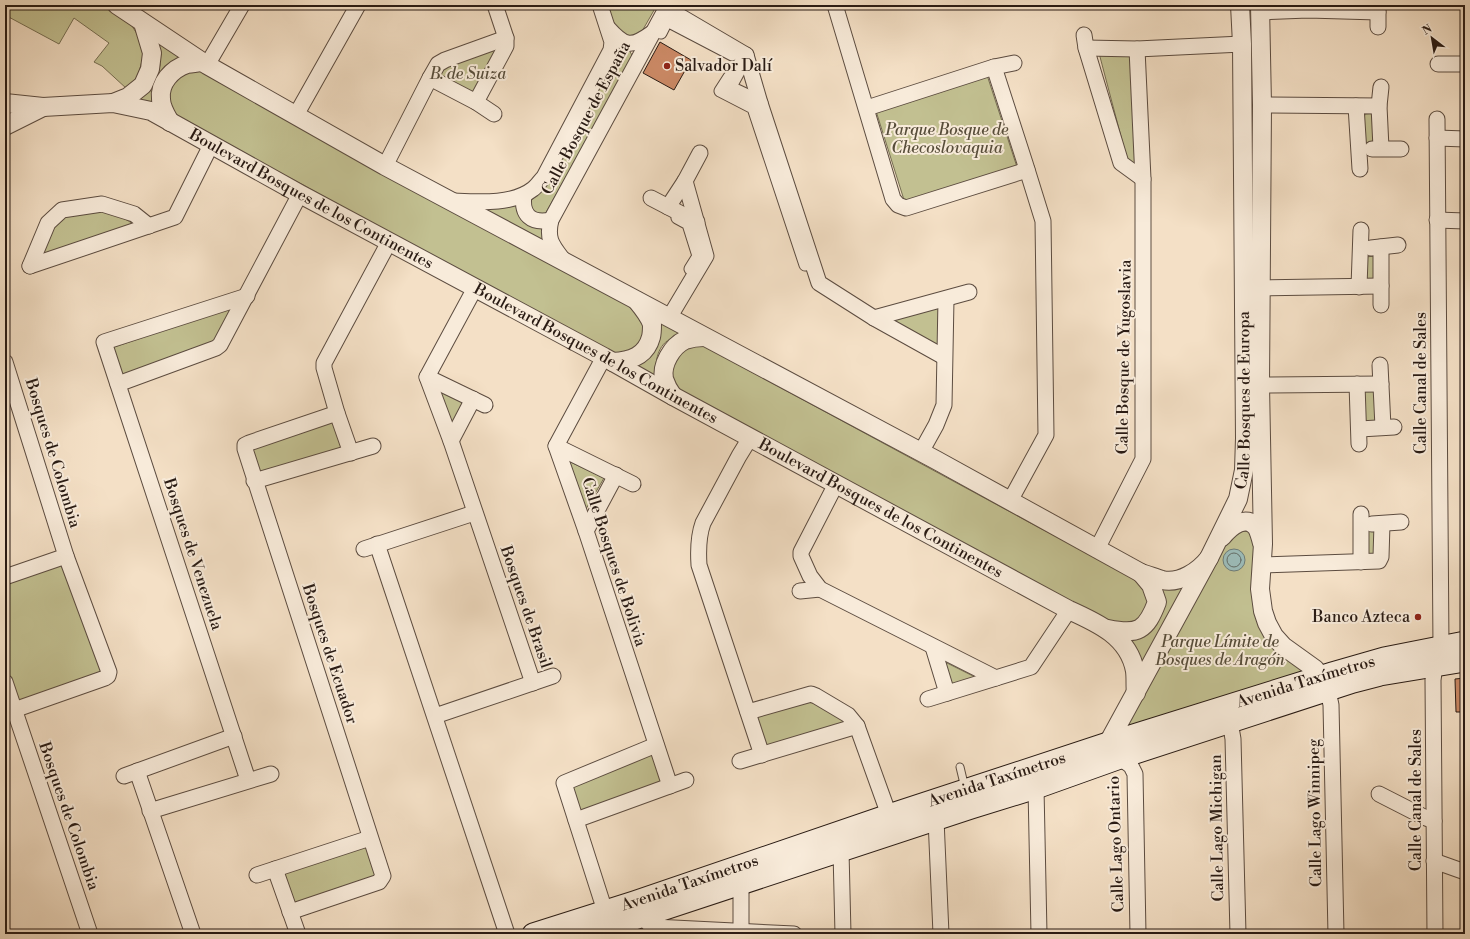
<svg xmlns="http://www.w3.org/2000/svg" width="1470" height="939" viewBox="0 0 1470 939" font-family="'Libre Bodoni',serif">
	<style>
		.green { fill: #c2c091; stroke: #766e52 }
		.water { fill: #9cbcb9; stroke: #6e7c77 }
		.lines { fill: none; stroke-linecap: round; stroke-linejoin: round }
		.shore { stroke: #626c66; stroke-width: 1 }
		.building { fill: #cb8965; stroke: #291b14 }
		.service-casing { stroke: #5c4c40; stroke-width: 9 }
		.pedestrian-casing { stroke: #5c4c40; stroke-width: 13 }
		.minor-casing { stroke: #5c4c40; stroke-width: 17 }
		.tertiary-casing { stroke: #5c4c40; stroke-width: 20 }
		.secondary-casing { stroke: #291b14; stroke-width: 23 }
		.service { stroke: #f8ebda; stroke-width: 7 }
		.pedestrian { stroke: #f8ebda; stroke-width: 11 }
		.minor { stroke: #f8ebda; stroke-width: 15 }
		.tertiary { stroke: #f8ebda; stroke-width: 18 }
		.secondary { stroke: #f8ebda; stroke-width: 21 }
		.poi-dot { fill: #8f2418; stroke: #f8ebda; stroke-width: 1.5 }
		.labels { text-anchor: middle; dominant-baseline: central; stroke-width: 4; stroke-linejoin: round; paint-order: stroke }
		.poi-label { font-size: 16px; fill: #291b14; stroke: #f8ebda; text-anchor: start }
		.park-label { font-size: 16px; font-style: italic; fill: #574d3a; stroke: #f8ebda }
		.street-label { font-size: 16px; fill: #291b14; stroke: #f8ebda }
	</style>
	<rect width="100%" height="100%" fill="#f4e0c6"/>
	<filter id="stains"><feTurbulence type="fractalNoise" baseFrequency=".005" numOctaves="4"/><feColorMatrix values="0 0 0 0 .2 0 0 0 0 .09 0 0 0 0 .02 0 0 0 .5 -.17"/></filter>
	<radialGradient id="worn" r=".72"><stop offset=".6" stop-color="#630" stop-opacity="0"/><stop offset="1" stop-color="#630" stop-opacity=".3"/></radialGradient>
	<g class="green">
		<polygon points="5,5 102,5 132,26 141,40 143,57 138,76 127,89 102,66 94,62 109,43 74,18 59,44 5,15"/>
		<path d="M607,5H657L641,33C639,34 635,36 632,36C616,37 611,17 607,5Z"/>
		<polygon points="157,41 181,56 157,106 130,100 147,92 157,78 160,65"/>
		<path d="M620,47C628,48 630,50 633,58L544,216L533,215L528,202L540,193L615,52Z"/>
		<polygon points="494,49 500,52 477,96 438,74 445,64"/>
		<polygon points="1099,53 1141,53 1138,168 1128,163"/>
		<path d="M201,70L638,310L647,324L641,351L611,354L294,180L179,123C162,99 167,94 182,72Z"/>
		<polygon points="987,75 1017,167 905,203 876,111"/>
		<path d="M1374,113L1375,144C1374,144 1369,144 1368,144C1361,141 1363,120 1365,114Z"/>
		<polygon points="516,201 541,225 546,244 464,203"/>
		<polygon points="112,211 135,225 39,258 51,227 71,213"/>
		<polygon points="1377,256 1376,285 1365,284 1364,257"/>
		<polygon points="237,304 218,340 119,378 109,349"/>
		<polygon points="940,307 939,346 889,321"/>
		<path d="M655,318L682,335C679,336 674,337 670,339C656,347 655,364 656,379L627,362Z"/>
		<polygon points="702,345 1038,527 1141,579 1150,595 1147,616 1121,628 677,390 673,384 671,361 684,346"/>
		<polygon points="443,388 464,404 452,422 449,421 439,391"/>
		<polygon points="1366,391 1376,391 1377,423 1367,424 1361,418 1360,398"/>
		<polygon points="335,420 343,447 263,475 254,471 252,446"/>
		<polygon points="564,459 604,478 586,509"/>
		<polygon points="1376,530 1376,558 1365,552 1367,531"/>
		<polygon points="1243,531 1250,532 1254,536 1260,627 1308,672 1123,733 1225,544 1238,532"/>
		<polygon points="61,558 102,673 18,705 5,668 5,578"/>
		<polygon points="1189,578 1140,668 1127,640 1160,590"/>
		<polygon points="941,660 981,680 956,687 949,683"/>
		<polygon points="810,698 847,720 841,727 768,749 755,715"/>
		<polygon points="652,753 662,783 580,811 571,783"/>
		<polygon points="363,843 369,846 379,875 296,903 288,900 278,874"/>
	</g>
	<circle class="water" cx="1234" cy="560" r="11"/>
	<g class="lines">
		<circle class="shore" cx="1234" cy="560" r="7"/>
	</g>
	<g class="building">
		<polygon points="660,42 691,60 674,90 643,73"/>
		<polygon points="1465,678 1465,712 1456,712 1455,679"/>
	</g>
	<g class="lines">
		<g class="service-casing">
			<polyline id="service" points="960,767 965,788"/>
		</g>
		<g class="pedestrian-casing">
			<g id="pedestrian">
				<polyline points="661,33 667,21 732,55"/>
				<polyline points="729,77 720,91 753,108 805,265"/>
				<polyline points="677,218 688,224 698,256 690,269"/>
			</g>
		</g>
		<g class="minor-casing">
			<g id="minor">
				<polyline points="835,5 893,199 898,205 906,208 1027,170"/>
				<polyline points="1378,5 1378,27"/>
				<polyline points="666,8 746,55 760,103 819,283 874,318 944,357"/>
				<polyline points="1260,12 1308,10 1378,12"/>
				<path d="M608,28C625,47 631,48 652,33"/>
				<polyline points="1084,35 1086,48 1121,163 1143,179"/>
				<polyline points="1086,48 1137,49 1242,44"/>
				<polyline points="746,55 728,88 760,103"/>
				<polyline points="1438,64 1465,64"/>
				<polyline points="207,65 242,5"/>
				<polyline points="994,67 1025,163 1043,221 1046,435 1010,501"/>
				<polyline points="430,78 476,102 494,114"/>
				<polyline points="1381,87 1379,106 1381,148"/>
				<polyline points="476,102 506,46 506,38 495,5"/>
				<polyline points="1262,105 1379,106"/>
				<polyline points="1356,106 1360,169"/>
				<polyline points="867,108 994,67 1014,63"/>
				<polyline points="296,115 358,5"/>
				<polyline points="1437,119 1441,647"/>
				<polyline points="1437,138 1465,139"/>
				<polyline points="1372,149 1401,149"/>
				<polyline points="385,166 430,78 438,64 445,60 506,38"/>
				<path d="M524,195C521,215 531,224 551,220"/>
				<polyline points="651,198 697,222"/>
				<path d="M453,201C477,202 513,205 533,189C537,186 540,181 544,177L611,50L612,42L600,5"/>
				<polyline points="668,207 685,181 700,153"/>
				<polyline points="1437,220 1465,221"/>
				<polyline points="1371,248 1398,245"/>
				<path d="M564,261C553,246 546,240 551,220L668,5"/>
				<polyline points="30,266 175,217 211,145"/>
				<polyline points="30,266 48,223 62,210 102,204 134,214 149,226"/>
				<polyline points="1359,287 1361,230"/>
				<polyline points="475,288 427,377 451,441 533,683"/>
				<polyline points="1262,288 1381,286"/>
				<polyline points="247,296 104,342 248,780"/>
				<polyline points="1381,305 1381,247"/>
				<polyline points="669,318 706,256 685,181"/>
				<polyline points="874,318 969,292"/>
				<polyline points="604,357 556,446 586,531 670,786"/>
				<polyline points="5,362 66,556 109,672 108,676 105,678 14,710"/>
				<polyline points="1380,365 1383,427"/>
				<polyline points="427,377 485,405"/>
				<polyline points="118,384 216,348 220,345 300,194"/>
				<polyline points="1357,384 1359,444"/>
				<polyline points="1260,385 1381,384"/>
				<polyline points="1360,429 1394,427"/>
				<path d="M750,438L739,456L703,523C698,537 698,550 699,565L762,755"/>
				<polyline points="451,441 473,399"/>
				<polyline points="556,446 633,484"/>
				<polyline points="921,452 936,425 944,405 946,299"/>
				<polyline points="351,453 337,413 324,368 324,363 389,242"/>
				<polyline points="254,481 373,446"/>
				<polyline points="836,484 801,552 801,556 810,576 820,589 996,678"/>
				<polyline points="1372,524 1401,522"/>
				<polyline points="586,531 616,475"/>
				<polyline points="377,544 507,934"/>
				<polyline points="364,549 474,513"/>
				<polyline points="1097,549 1143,459 1143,179 1137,49"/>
				<polyline points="1361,562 1361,514"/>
				<polyline points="1261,565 1379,561 1381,557 1382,524"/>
				<polyline points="5,577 66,556"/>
				<polyline points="800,591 820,589"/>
				<polyline points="933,647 947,693"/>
				<polyline points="1435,666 1433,680 1435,934"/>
				<polyline points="5,682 90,934"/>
				<polyline points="1328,691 1331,705 1336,934"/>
				<polyline points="928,699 1031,667 1069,610"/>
				<polyline points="748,712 811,694 816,696 848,715 857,726 889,815"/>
				<polyline points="435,716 553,676"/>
				<polyline points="1230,722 1233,739 1238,934"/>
				<polyline points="1120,758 1131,766 1135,774 1138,934"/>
				<polyline points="740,761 857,726"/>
				<polyline points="137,771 193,934"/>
				<polyline points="124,776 234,736"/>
				<polyline points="1036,788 1039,934"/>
				<polyline points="1379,794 1426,818 1434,821"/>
				<polyline points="150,811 271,774"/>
				<polyline points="936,819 941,934"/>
				<polyline points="576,820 686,780"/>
				<polyline points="841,851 843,934"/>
				<polyline points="1434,861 1465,872"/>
				<polyline points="275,869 298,934"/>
				<polyline points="257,875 370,838"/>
				<polyline points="741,884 741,934"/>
				<polyline points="605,911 564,783 656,745"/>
				<polyline points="290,912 379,882 383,876 245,449 245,445 249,443 337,413"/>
				<polyline points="643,916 648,923 654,927 794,934"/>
			</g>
		</g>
		<g class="tertiary-casing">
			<g id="tertiary">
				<path d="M117,5L207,65L385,166L936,460L1141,573C1148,575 1155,578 1162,580C1180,584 1199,571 1209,558"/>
				<polyline points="1260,5 1262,105 1260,385 1263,544 1260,589 1263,611 1267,623 1274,636 1283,646 1315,669 1327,688"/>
				<path id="s1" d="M5,103L43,107L113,103L151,111L300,194L604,357L673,396L1069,610C1098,623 1129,637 1135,671C1136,678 1135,686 1136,693"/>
				<polyline points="113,103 128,97 143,85 150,69 152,53 143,23"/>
				<path d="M170,122C166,115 161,107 161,99C159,83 172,69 187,64C192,63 197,63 202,62"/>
				<polyline points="5,126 43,107"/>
				<path d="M613,362C631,361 646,356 651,337C652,333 652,328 652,324C649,316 642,307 637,301"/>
				<path d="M673,396C669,391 666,385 664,379C661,365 672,346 685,340C691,338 697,337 704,337"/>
				<path d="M1222,537C1230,527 1246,513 1257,528C1259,532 1261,539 1262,543"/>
				<path d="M1108,629C1138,635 1146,631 1157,602L1151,585L1141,573"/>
				<path id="s2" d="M1114,750L1108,743L1209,558L1238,499L1244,470L1245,438L1242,44L1240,5"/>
			</g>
		</g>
		<g class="secondary-casing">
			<g id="secondary">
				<path id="s3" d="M533,934L634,902L889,815L1108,743L1332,673L1384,658L1465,642"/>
				<polyline points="589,934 971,808 1036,788 1120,758 1353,682 1380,675 1465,661"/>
			</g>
		</g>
		<use href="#service" class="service"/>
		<use href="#pedestrian" class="pedestrian"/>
		<use href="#minor" class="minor"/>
		<use href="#tertiary" class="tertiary"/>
		<use href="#secondary" class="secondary"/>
	</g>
	<g class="poi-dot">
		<circle cx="667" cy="66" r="4"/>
		<circle cx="1418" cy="617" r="4"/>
	</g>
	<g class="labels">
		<g class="poi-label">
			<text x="675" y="66">Salvador Dalí</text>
			<text x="1410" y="617" text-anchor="end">Banco Azteca</text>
		</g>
		<g class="park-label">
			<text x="468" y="74">B. de Suiza</text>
			<text x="947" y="130">Parque Bosque de<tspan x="947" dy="18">Checoslovaquia</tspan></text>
			<text x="1220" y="642">Parque Límite de<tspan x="1220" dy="18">Bosques de Aragón</tspan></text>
		</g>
		<g class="street-label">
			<text transform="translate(586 118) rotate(-62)">Calle Bosque de España</text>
			<text stroke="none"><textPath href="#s1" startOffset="330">Boulevard Bosques de los Continentes</textPath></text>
			<text stroke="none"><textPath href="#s1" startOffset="654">Boulevard Bosques de los Continentes</textPath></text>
			<text transform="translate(1124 357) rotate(-89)">Calle Bosque de Yugoslavia</text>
			<text transform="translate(1421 383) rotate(-90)">Calle Canal de Sales</text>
			<text stroke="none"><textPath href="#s2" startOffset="385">Calle Bosques de Europa</textPath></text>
			<text transform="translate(53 453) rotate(73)">Bosques de Colombia</text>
			<text stroke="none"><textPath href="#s1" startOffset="978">Boulevard Bosques de los Continentes</textPath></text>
			<text transform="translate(193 554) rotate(72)">Bosques de Venezuela</text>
			<text transform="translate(614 562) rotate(72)">Calle Bosques de Bolivia</text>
			<text transform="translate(526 607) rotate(71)">Bosques de Brasil</text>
			<text transform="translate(330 654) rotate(72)">Bosques de Ecuador</text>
			<text stroke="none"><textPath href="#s3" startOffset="813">Avenida Taxímetros</textPath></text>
			<text stroke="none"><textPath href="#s3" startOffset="489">Avenida Taxímetros</textPath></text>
			<text transform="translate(1416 800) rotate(-90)">Calle Canal de Sales</text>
			<text transform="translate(1315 813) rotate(-91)">Calle Lago Winnipeg</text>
			<text transform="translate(69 816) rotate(71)">Bosques de Colombia</text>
			<text transform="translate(1217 828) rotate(-91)">Calle Lago Michigan</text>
			<text transform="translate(1116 844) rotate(-92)">Calle Lago Ontario</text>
			<text stroke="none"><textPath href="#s3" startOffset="165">Avenida Taxímetros</textPath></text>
		</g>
	</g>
	<rect width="1470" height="939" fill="none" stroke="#f4e0c6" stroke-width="20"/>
	<rect x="6" y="6" width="1458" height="927" fill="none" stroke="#291b14" stroke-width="2"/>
	<rect x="10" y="10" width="1450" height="919" fill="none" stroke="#291b14"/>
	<g transform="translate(1432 38) rotate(329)" stroke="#f8ebda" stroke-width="3" paint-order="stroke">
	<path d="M0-3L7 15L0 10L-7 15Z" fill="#291b14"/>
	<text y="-6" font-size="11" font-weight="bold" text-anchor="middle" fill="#291b14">N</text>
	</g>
	<rect width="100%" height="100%" filter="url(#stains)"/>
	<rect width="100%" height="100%" fill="url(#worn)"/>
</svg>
